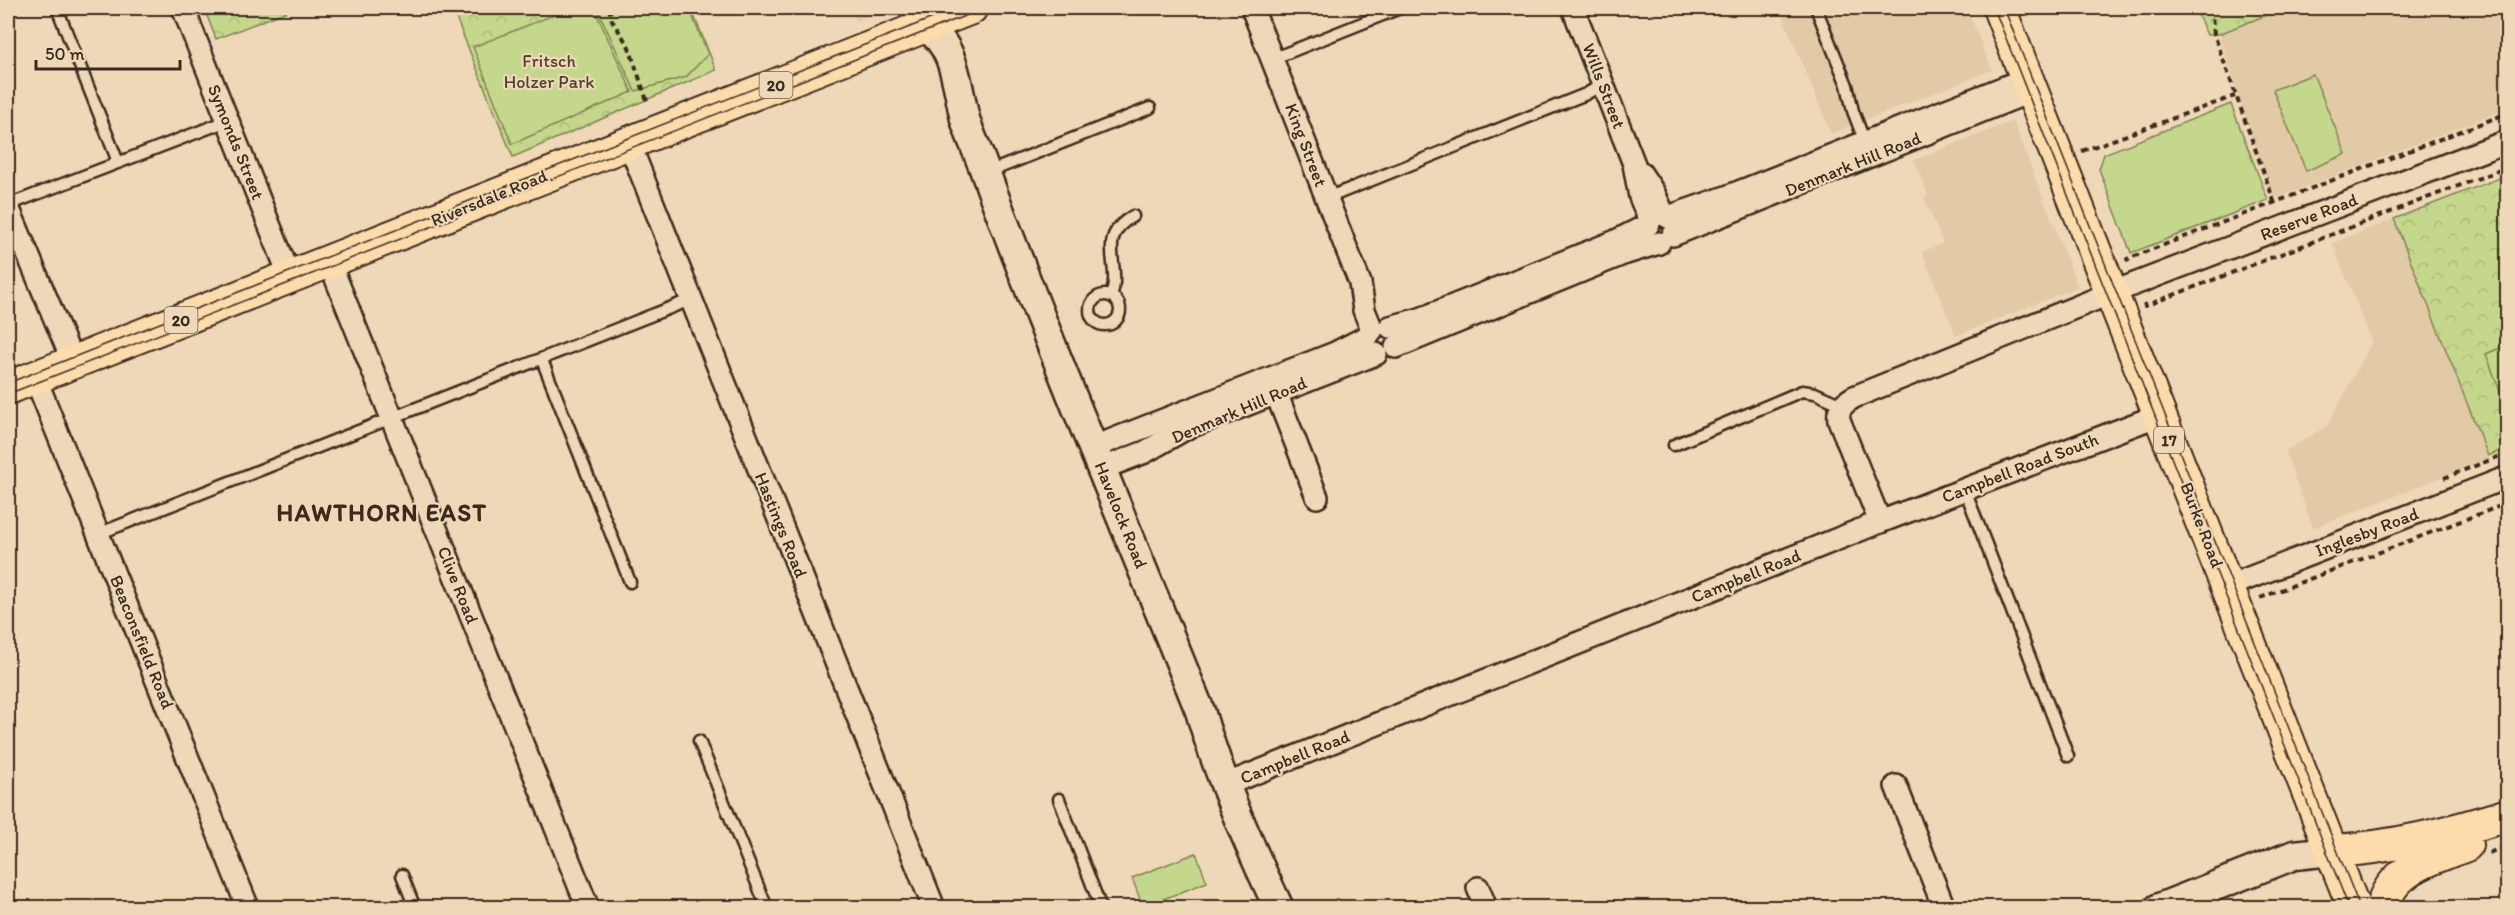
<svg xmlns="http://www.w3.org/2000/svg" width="2515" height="915" viewBox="0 0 2515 915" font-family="Itim,sans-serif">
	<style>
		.built { fill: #e3caa6 }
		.park { fill: url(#park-crowns); stroke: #808055; stroke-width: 1.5 }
		.garden { fill: #c5d78c; stroke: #808055; stroke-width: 1.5 }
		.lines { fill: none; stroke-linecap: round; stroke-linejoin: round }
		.lane-casing { stroke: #3b2a1e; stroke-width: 15 }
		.street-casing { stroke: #3b2a1e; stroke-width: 26 }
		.secondary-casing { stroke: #3b2a1e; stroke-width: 33 }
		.primary-casing { stroke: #3b2a1e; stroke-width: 36 }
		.path { stroke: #3b2a1e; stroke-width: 4; stroke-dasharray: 6 4.5; stroke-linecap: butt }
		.lane { stroke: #efd8b8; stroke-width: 10 }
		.street { stroke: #efd8b8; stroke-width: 21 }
		.secondary { stroke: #efd8b8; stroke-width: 28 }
		.primary { stroke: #fedbac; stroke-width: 32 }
		.tram { stroke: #3b2a1e; stroke-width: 1.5 }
		.labels { text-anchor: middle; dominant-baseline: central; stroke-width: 4.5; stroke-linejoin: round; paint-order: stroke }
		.shield { fill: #efd8b8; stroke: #715e4c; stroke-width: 1.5 }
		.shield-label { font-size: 16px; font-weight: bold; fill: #3b2a1e }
		.park-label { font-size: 18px; fill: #50442e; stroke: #efd8b8 }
		.street-label { font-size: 18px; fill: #3b2a1e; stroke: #efd8b8 }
		.district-label { font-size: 24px; font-weight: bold; letter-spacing: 1.5px; fill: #3b2a1e; stroke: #efd8b8 }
	</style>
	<defs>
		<pattern id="park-crowns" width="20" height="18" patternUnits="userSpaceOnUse" patternTransform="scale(1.5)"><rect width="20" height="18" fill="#c5d78c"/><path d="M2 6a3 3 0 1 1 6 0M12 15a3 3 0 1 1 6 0" fill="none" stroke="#aab978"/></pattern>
	</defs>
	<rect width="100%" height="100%" fill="#efd8b8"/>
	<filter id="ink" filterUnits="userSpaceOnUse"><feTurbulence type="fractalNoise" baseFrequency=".0167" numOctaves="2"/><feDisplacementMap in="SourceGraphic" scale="12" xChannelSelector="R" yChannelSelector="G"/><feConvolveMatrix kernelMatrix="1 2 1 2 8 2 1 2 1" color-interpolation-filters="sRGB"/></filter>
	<g filter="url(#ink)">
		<g class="built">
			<polygon points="851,8 891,8 856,21"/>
			<polygon points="1779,8 1967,8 1992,70 1831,134"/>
			<polygon points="2284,8 2507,8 2507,109 2272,200 2219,34"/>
			<polygon points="2013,121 2078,287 1956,336 1922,252 1943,243 1924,198 1928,195 1914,160"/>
			<polygon points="2394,219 2489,459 2313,528 2285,451 2327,426 2372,342 2332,243"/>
		</g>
		<g class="park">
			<polygon points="204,8 295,8 216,39"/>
			<polygon points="452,8 691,8 716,70 513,157"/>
			<polygon points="2195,8 2284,8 2219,34 2207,35"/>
			<polygon points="2507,175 2507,448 2488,456 2394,219"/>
		</g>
		<g class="garden">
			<polygon points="571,8 594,8 632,92 512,144 473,47"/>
			<polygon points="597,8 689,8 708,54 686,77 635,91"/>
			<polygon points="2313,74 2346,154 2306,171 2273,90"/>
			<polygon points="2231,104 2268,200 2131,253 2099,169 2104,154"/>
			<polygon points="2507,345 2507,410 2486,354"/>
			<polygon points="1196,853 1207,882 1143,907 1132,878"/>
		</g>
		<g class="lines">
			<g class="lane-casing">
				<g id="lane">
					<polyline points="57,8 118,162"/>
					<polyline points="1816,8 1847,85 1853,111 1866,145"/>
					<polyline points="1272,59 1400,8"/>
					<polyline points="986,173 1150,108"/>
					<polyline points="1327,198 1586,94 1603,84"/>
					<polyline points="8,205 227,121"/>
					<circle cx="1105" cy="310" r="15"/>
					<path d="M1111,296C1123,265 1094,238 1133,216"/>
					<polyline points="542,360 630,582"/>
					<polyline points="1674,445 1802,391 1815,393 1842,405"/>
					<polyline points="1965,490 2068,756"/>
					<polyline points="98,534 690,300"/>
					<polyline points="699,741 767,908"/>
					<polyline points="1059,799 1101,908"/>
					<polyline points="402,875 415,908"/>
				</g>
			</g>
			<g class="street-casing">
				<g id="street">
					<polyline points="183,8 290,277"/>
					<polyline points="1252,8 1360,283 1364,310 1372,330"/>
					<polyline points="1573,8 1634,164 1640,197 1650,221"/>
					<polyline points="629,143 934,908"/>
					<polyline points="1640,172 1654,193 1664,215"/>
					<polyline points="8,207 73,362"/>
					<polyline points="1668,217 1726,197 2020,81"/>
					<polyline points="1673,235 2032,91"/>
					<polyline points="329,261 588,908"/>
					<polyline points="1390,327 1420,319 1616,241 1648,225"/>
					<polyline points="1396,347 1623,254 1659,243"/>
					<polyline points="35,377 248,908"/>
					<polyline points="1271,380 1317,497"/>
					<polyline points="1094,447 1335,353 1368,336"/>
					<polyline points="1103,468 1145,452 1187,428 1376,354"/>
					<polyline points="1880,522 2159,415"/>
					<polyline points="2226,587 2508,477"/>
					<path d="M1225,785L1880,522L1839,420C1837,408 1844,403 1854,397L2111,293L2508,141"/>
					<polyline points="1896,786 1944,908"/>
					<polyline points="1478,888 1486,908"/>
				</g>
			</g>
			<g class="secondary-casing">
				<g id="secondary">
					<path d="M924,26C956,44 957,88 965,119C970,135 977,150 983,166C1050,349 1127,529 1200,711C1220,779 1248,844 1279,908"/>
					<polyline points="2159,908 2294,855 2332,851"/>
				</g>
			</g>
			<g class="primary-casing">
				<g id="primary">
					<polyline points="1999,8 2354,908"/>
					<polyline points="8,388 971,8"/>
					<path d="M2332,851C2393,848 2449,833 2508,815"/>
					<path d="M2382,908C2391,869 2433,858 2466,845"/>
				</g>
			</g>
			<g class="path">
				<polyline points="609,8 612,20 629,47 648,104"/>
				<polyline points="2211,8 2214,34 2275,204"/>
				<polyline points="2082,151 2235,96"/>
				<polyline points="2129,262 2127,259 2508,113"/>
				<polyline points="2144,303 2145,306 2508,167"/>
				<polyline points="2444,478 2508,453"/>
				<polyline points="2260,598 2508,503"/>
				<polyline points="2489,853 2508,845"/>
			</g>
			<use href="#lane" class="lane"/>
			<use href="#street" class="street"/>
			<use href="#secondary" class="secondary"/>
			<use href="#primary" class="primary"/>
			<g class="tram">
				<polyline points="1994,8 2349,908"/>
				<polyline points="2004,8 2360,908"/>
				<polyline points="8,383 958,8"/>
				<polyline points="8,394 985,8"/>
			</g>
		</g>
	</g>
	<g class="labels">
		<g class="shield">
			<rect x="759.5" y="72" width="33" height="26" rx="4.5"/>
			<rect x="164.5" y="307" width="33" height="26" rx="4.5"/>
			<rect x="2154" y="427" width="30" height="26" rx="4.5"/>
		</g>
		<g class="shield-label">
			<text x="776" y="85">20</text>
			<text x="181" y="320">20</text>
			<text x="2169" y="440">17</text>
		</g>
		<g class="park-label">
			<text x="549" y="61">Fritsch<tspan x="549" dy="21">Holzer Park</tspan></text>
		</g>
		<g class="street-label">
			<text transform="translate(1604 86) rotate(69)">Wills Street</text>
			<text transform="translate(236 142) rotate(68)">Symonds Street</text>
			<text transform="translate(1306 145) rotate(69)">King Street</text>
			<text transform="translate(1853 164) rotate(-22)">Denmark Hill Road</text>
			<text transform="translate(489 198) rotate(-22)">Riversdale Road</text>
			<text transform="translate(2309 217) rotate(-21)">Reserve Road</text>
			<text transform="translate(1239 410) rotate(-23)">Denmark Hill Road</text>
			<text transform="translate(2020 468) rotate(-21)">Campbell Road South</text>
			<text transform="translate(1121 515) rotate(68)">Havelock Road</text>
			<text transform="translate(781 525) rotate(68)">Hastings Road</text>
			<text transform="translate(2202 525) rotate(69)">Burke Road</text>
			<text transform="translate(2367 532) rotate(-21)">Inglesby Road</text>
			<text transform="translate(1746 576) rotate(-22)">Campbell Road</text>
			<text transform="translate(458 585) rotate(68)">Clive Road</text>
			<text transform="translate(142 642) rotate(68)">Beaconsfield Road</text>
			<text transform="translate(1295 757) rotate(-22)">Campbell Road</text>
		</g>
		<g class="district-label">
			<text x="382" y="512">HAWTHORN EAST</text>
		</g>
	</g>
	<rect width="2515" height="915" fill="none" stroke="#efd8b8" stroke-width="30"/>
	<rect x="15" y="15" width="2485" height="885" fill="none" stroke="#3b2a1e" stroke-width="2" filter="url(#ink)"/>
	<path d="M36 60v9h144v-9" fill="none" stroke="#3b2a1e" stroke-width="3"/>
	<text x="45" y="60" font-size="18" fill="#3b2a1e" stroke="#efd8b8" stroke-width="4.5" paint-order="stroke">50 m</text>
</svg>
